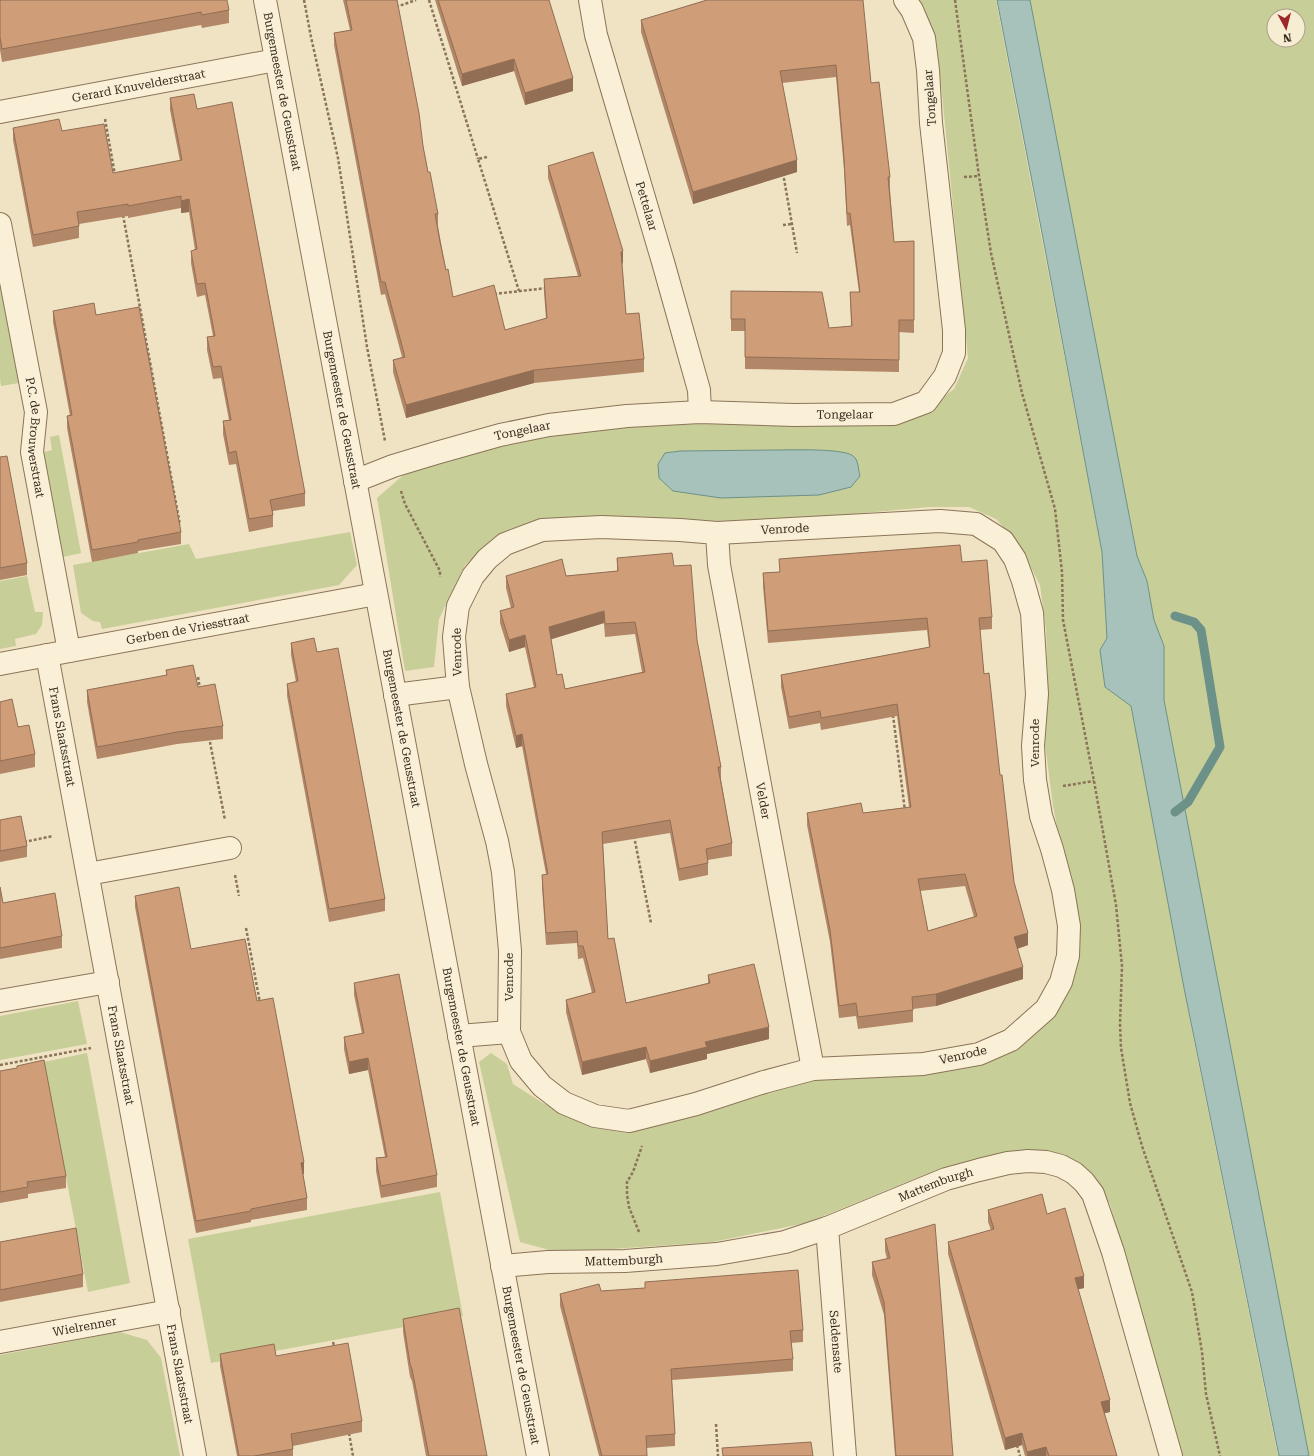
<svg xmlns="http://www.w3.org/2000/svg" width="1314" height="1456" viewBox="0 0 1314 1456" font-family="'Roboto Serif',serif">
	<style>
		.green { fill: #c7ce97; fill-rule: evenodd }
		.water { fill: #a6c2ba; stroke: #6c9188 }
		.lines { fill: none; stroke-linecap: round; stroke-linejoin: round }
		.stream { stroke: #6c9188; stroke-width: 9 }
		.minor-casing { stroke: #8b7459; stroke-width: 24 }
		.path { stroke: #8b7459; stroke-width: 2.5; stroke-dasharray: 3 2; stroke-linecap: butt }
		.minor { stroke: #faf0d7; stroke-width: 22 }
		.wall { fill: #b28767; fill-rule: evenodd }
		.shaded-wall { fill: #916e54 }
		.building { fill: #cf9d78; stroke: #916e54; fill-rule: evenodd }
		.labels { text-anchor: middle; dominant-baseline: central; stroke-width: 3; stroke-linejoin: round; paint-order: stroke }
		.street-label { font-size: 12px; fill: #3a2c1e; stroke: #f7edd3 }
	</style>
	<rect width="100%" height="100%" fill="#f0e3c4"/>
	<g class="green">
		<polygon points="919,0 996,0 1102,552 1107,638 1100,650 1105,687 1131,706 1194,1041 1278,1456 1181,1456 1110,1204 1091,1176 1064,1154 1033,1150 983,1158 924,1175 806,1223 713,1242 612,1249 553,1251 520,1242 479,1062 491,1053 507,1064 513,1084 543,1103 583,1122 796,1081 1006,1053 1045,1024 1067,993 1062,853 1053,806 1045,744 1048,690 1046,630 1040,585 1018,543 996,519 969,507 929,507 788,520 499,536 465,565 439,619 434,667 405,671 377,498 408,471 542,435 603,427 699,424 876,426 915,418 954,389 968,358 937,44 923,5"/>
		<path d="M1030,0H1314V1456H1309L1297,1396L1164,700V646L1154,620L1147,581L1137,556ZM1274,16H1298V40H1274Z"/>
		<polygon points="0,285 19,383 1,386 0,379"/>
		<polygon points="59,435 81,553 63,557 44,452 52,450 50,437"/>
		<polygon points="350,532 357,565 339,585 102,629 100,622 93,621 81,613 73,565 189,544 196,559"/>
		<polygon points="27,576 35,612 43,612 42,625 36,634 15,639 16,646 0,649 0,581"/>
		<polygon points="78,1001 87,1044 0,1060 0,1016"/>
		<polygon points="87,1053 130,1283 88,1292 44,1062"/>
		<polygon points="440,1192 463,1316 211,1363 188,1239"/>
		<polygon points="120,1332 147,1340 161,1358 180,1456 0,1456 0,1355"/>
	</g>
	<g class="water">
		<polygon points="997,0 1030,0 1137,556 1147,581 1154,620 1164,646 1164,700 1309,1456 1279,1456 1184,988 1131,706 1105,687 1100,650 1107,638 1102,552 1042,233"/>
		<path d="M775,450C790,450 844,448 853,456C859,460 858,470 860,476L851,487L819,495L721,498L673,491L659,478L658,464L665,453L680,451Z"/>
	</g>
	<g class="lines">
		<polyline class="stream" points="1175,812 1188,802 1220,747 1201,630 1194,622 1175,616"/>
		<g class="minor-casing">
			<g id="minor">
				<path id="s1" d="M265,0L538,1456"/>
				<path id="s2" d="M590,0L596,35L663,262L699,390L700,412"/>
				<path id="s3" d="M0,112L276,60"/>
				<path id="s4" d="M0,224L36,412L32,452L69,651"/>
				<path id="s5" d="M355,481L393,466L436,453L500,435L549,425L627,416L700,412L794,415L894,414L926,402L945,376L954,353V330L931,123L928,70L924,38L912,10L905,0"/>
				<polygon points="940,521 976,524 1003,541 1015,559 1023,581 1032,613 1037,694 1033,746 1035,780 1041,816 1052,849 1063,890 1069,926 1068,956 1061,982 1046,1009 1011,1040 979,1054 923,1064 813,1069 764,1082 696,1104 629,1121 595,1116 564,1103 542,1086 521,1061 509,1032 510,951 503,872 497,841 476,764 458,687 454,637 458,606 473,576 487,559 505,544 542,530 601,527 680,530 717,533"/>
				<path id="s6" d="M717,533L719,565L813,1069"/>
				<path id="s7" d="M47,655L195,1456"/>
				<path id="s8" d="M0,664L376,594"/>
				<polyline points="395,695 458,687"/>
				<polyline points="88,874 230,848"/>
				<polyline points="0,1001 108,982"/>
				<polyline points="459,1036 509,1032"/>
				<path id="s9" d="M827,1228L845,1456"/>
				<path id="s10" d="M502,1266L548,1262L625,1261L717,1254L785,1242L827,1228L946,1179L979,1170L1008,1163L1028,1161L1046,1162L1061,1166L1074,1173L1084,1182L1093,1194L1113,1252L1171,1456"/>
				<path id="s11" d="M0,1342L169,1311"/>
			</g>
		</g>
		<g class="path">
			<polyline points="304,0 311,37 338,158 367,347 385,441"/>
			<polyline points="429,0 478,159"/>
			<polyline points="955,0 979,176 991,253 1022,393 1055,509 1062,572 1063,620 1094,781 1116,905 1122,966 1120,1024 1121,1048 1130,1103 1142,1146 1192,1292 1202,1352 1206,1394 1220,1456"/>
			<polyline points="396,7 416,0"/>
			<polyline points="105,119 115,175"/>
			<polyline points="487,157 478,159 519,291"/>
			<polyline points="783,173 797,253"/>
			<polyline points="964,177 979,176"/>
			<polyline points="123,215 180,525"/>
			<polyline points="783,225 792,224"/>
			<polyline points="494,294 547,288"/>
			<polyline points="401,491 405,504 440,571 440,577"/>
			<polyline points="198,677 200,689"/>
			<polyline points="893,715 905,811"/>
			<polyline points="209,737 225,820"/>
			<polyline points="1063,786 1094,781"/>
			<polyline points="634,836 651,923"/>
			<polyline points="24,842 53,836"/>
			<polyline points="235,875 239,896"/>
			<polyline points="246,928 260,1003"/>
			<polyline points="0,1065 91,1048"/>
			<polyline points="639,1232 629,1207 627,1195 627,1182 633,1172 642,1146"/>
			<polyline points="333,1342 335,1349"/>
			<polyline points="716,1424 718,1456"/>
			<polyline points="349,1433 353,1456"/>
			<polyline points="1017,1445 1020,1456"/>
		</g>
		<use href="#minor" class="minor"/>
	</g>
	<g class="wall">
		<polygon points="0,0 229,10 229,23 202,28 201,25 2,62 0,50"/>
		<polygon points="343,0 397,0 423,146 428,172 438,214 438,226 446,270 453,297 505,330 546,319 544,292 544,279 578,276 548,178 548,166 623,263 622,264 626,314 644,359 644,372 534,383 406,418 393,372 393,360 402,357 385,294 381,295 334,45 334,33 350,30"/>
		<polygon points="435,0 549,0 573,91 525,105 514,71 462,86"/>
		<polygon points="707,0 871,83 890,177 890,189 894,242 914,241 914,333 899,332 899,372 745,369 745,331 731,331 731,291 829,328 851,326 850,292 859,292 850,225 847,226 844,170 836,77 782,83 797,172 693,204 641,32 641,20"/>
		<polygon points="170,98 197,109 305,493 305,506 273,511 273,527 249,532 236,464 229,465 223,434 223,421 229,420 221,378 213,379 207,350 207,337 213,336 205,295 197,297 191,263 191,251 195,250 189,212 181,213 181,208 128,218 128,216 79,224 79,238 33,247 13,140 13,128 62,131 113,173 180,161 170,110"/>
		<polygon points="53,311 96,315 181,532 181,544 138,551 138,553 92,562 67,428 67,416 70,416 53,322"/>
		<polygon points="0,457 27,563 27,575 0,580"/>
		<path d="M617,558L674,566L697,640L721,767V779L732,843V856L708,860V875L679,881L670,833L603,844L608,939L626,1003L708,983V975L769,1039L707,1054V1059L650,1073L646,1059L582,1075L566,1012V1000L592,993L583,958L578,959L577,943L546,945L542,887V875L546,874L522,746L516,748L506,706V694L534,688L525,647L509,652L500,623V611L511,608L506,588V576H566L617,571ZM604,623L605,637L635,634L642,672L565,689L557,675L551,639Z"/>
		<path d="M779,559L962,562L992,617V629L980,630L984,674L1000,775L1014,882L1028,945L1017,949L1023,979L936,1006L913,1009V1022L858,1029L856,1016L839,1018L830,942L807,825V813H863L909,807L897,716L821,730L820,723L789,729L781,687V675L929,647L927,630L768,643L763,586V573L780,572ZM965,886L974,917L928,931L920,891Z"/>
		<polygon points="291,643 317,652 385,899 385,911 329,922 287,696 287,684 296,682 291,655"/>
		<polygon points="166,670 198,687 223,726 223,739 177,744 97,759 87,702 87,690 166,676"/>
		<polygon points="0,702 18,727 35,754 35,767 0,774"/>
		<polygon points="0,820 27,846 27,857 0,862"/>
		<polygon points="0,887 3,903 62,936 62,948 0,959"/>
		<polygon points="135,896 191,949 257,1001 304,1174 303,1174 307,1198 307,1210 251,1220 251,1222 196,1233 135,907"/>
		<polygon points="354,983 437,1175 437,1187 381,1198 376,1171 376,1158 385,1157 368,1070 349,1074 344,1049 344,1037 362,1034 354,995"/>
		<polygon points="17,1066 66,1176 66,1188 28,1194 28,1198 0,1203 0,1071 17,1068"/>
		<polygon points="988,1210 1047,1214 1084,1288 1078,1289 1110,1412 1104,1413 1117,1456 1025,1456 1022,1445 1005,1450 948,1254 948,1242 991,1230 988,1222"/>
		<polygon points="885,1239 953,1456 895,1456 884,1315 872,1275 872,1262 887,1259 885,1251"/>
		<polygon points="0,1242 83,1274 83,1287 0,1302"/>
		<polygon points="645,1282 803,1330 803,1342 791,1343 793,1359 793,1371 672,1380 675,1434 675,1446 646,1448 647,1456 599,1456 560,1306 560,1294 645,1288"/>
		<polygon points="403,1319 487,1456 426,1456 412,1381 410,1377 403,1332"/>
		<polygon points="220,1354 276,1356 362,1421 362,1432 293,1446 293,1456 237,1456 220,1366"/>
	</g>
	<g class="shaded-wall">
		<polygon points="514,59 514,71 462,86 462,74"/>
		<polygon points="573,78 573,91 525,105 525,93"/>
		<polygon points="797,160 797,172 693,204 693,192"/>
		<polygon points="189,199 189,212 181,213 181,201"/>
		<polygon points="623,251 623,263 621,264 621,252"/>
		<polygon points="534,370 534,383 406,418 406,405"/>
		<polygon points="604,611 604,623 549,640 549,627"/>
		<polygon points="525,635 525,647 509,652 509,640"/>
		<polygon points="522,734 522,746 516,748 516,736"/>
		<polygon points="1028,933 1028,945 1014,950 1014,937"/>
		<polygon points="1023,967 1023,979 936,1006 936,994"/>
		<polygon points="769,1027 769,1039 707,1054 707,1059 650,1073 650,1061 705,1042"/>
		<polygon points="646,1047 646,1059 582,1075 582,1062"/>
		<polygon points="368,1058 368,1070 349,1074 349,1062"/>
		<polygon points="304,1162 304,1174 301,1174 301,1163"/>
		<polygon points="1084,1276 1084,1288 1075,1290 1075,1278"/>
		<polygon points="1110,1400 1110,1412 1101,1414 1101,1402"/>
		<polygon points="1022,1433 1022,1445 1005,1450 1005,1438"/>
		<polygon points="1046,1447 1046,1456 1027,1456 1027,1452"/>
	</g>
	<g class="building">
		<polygon points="0,0 227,0 229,10 202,15 201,12 2,49 0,37"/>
		<polygon points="346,0 397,0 419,113 423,146 428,172 430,172 438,214 435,214 440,242 446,270 448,269 453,297 494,285 505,330 547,318 544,279 581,276 548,166 593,152 623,251 621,252 626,314 639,313 644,359 534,370 406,405 393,360 405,357 385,282 381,282 334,33 352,30"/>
		<polygon points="438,0 549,0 573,78 525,93 514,59 462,74"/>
		<polygon points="707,0 863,0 871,83 879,82 890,177 888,177 894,242 914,241 914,320 899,320 899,360 745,357 745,319 731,319 731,291 822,292 829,328 852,326 850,292 860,292 850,213 847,214 844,158 836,65 780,71 797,160 693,192 641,20"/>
		<polygon points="194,94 197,109 232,102 305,493 270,500 273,515 249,519 236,451 229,453 223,421 231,420 221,366 213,367 207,337 215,336 205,283 197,284 191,251 197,249 189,199 181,201 181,196 128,206 128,204 77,212 79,226 33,235 13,128 59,119 62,131 104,124 113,173 182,160 170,98"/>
		<polygon points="94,303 96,315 139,307 181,532 138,540 138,542 92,550 67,416 72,415 53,311"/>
		<polygon points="7,456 27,563 0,568 0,457"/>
		<path d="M960,545L962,562L987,560L992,617L979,618L984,674L989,673L1000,775H1002L1014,882L1028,933L1014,937L1023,967L936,994L912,997L913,1010L858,1017L856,1003L839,1006L830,930L807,813L861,803L863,813L911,807L897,704L821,718L820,711L789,717L781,675L930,647L927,618L768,631L763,573L780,572L779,559ZM965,874L977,916L928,931L918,879Z"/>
		<path d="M672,553L674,566L691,565L697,640L721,767H718L732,843L706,849L708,863L679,869L670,820L602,832L608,939L614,938L626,1003L710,983L708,975L754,964L769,1027L705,1042L707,1047L650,1061L646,1047L582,1062L566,1000L595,992L583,946H578L577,931L546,933L542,875L548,874L522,734L516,736L506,694L536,687L525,635L509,640L500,611L514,607L506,576L562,559L566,576L618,571L617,558ZM604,611L605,624L635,622L645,672L565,689L562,674L557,675L549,627Z"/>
		<polygon points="314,638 317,652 338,648 385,899 329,909 287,684 298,681 291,643"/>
		<polygon points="193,665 198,687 215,684 223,726 177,732 97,747 87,690 167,675 166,670"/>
		<polygon points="12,699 18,727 29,725 35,754 0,761 0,702"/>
		<polygon points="21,816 27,846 0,851 0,820"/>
		<polygon points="0,887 3,903 55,893 62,936 0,948"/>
		<polygon points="179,887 191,949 245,939 257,1001 273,998 304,1162 301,1163 307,1198 251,1209 251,1211 196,1221 135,896"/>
		<polygon points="399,974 437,1175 381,1186 376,1158 387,1157 368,1058 349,1062 344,1037 364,1033 354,983"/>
		<polygon points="44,1060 66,1176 27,1182 28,1187 0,1192 0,1071 17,1068 17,1066"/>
		<polygon points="1042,1194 1047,1214 1065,1208 1084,1276 1075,1278 1110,1400 1101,1402 1117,1456 1049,1456 1046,1447 1027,1452 1022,1433 1005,1438 948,1242 994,1229 988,1210"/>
		<polygon points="935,1224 953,1456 896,1456 884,1302 872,1262 890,1258 885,1239"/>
		<polygon points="76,1228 83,1274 0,1290 0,1242"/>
		<polygon points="798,1270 803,1330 790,1331 793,1359 671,1369 675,1434 646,1436 647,1456 602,1456 560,1294 599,1284 601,1291 645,1288 645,1282"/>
		<polygon points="459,1308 487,1456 429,1456 412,1369 410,1364 403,1319"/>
		<polygon points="348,1343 362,1421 291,1434 293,1449 254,1456 239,1456 220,1354 274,1344 276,1356"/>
		<polygon points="811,1442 813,1456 723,1456 722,1448"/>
	</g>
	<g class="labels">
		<g class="street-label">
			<text stroke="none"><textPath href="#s3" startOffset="141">Gerard Knuvelderstraat</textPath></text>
			<text stroke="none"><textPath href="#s1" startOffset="93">Burgemeester de Geusstraat</textPath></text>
			<text transform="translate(930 98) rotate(-94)">Tongelaar</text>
			<text stroke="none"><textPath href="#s2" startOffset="214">Pettelaar</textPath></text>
			<text stroke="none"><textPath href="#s1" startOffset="417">Burgemeester de Geusstraat</textPath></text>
			<text stroke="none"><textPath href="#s5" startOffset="499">Tongelaar</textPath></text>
			<text stroke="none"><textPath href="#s5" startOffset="175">Tongelaar</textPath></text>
			<text stroke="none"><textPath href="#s4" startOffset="217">P.C. de Brouwerstraat</textPath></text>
			<text transform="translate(785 529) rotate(-3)">Venrode</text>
			<text stroke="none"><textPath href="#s8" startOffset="191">Gerben de Vriesstraat</textPath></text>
			<text transform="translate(457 652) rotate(-91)">Venrode</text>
			<text stroke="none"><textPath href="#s1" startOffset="741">Burgemeester de Geusstraat</textPath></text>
			<text stroke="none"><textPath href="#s7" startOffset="83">Frans Slaatsstraat</textPath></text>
			<text transform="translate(1035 743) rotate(-90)">Venrode</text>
			<text stroke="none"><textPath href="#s6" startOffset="272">Velder</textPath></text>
			<text transform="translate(509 977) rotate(-90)">Venrode</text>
			<text stroke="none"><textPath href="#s1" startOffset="1065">Burgemeester de Geusstraat</textPath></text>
			<text transform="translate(963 1055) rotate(-13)">Venrode</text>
			<text stroke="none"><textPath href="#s7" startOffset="407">Frans Slaatsstraat</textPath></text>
			<text stroke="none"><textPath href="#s10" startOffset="446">Mattemburgh</textPath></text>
			<text stroke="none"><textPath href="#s10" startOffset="122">Mattemburgh</textPath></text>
			<text stroke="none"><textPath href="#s11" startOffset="86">Wielrenner</textPath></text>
			<text stroke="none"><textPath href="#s9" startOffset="114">Seldensate</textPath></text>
			<text stroke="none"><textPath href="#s1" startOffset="1389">Burgemeester de Geusstraat</textPath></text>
			<text stroke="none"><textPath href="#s7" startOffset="731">Frans Slaatsstraat</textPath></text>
		</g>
	</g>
	<g transform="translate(1286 28) rotate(173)"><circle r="19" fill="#f7edd3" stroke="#aba08b"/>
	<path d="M0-3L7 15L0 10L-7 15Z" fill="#9c2827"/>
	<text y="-6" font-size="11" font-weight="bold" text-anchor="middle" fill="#3a2c1e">N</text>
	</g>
</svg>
